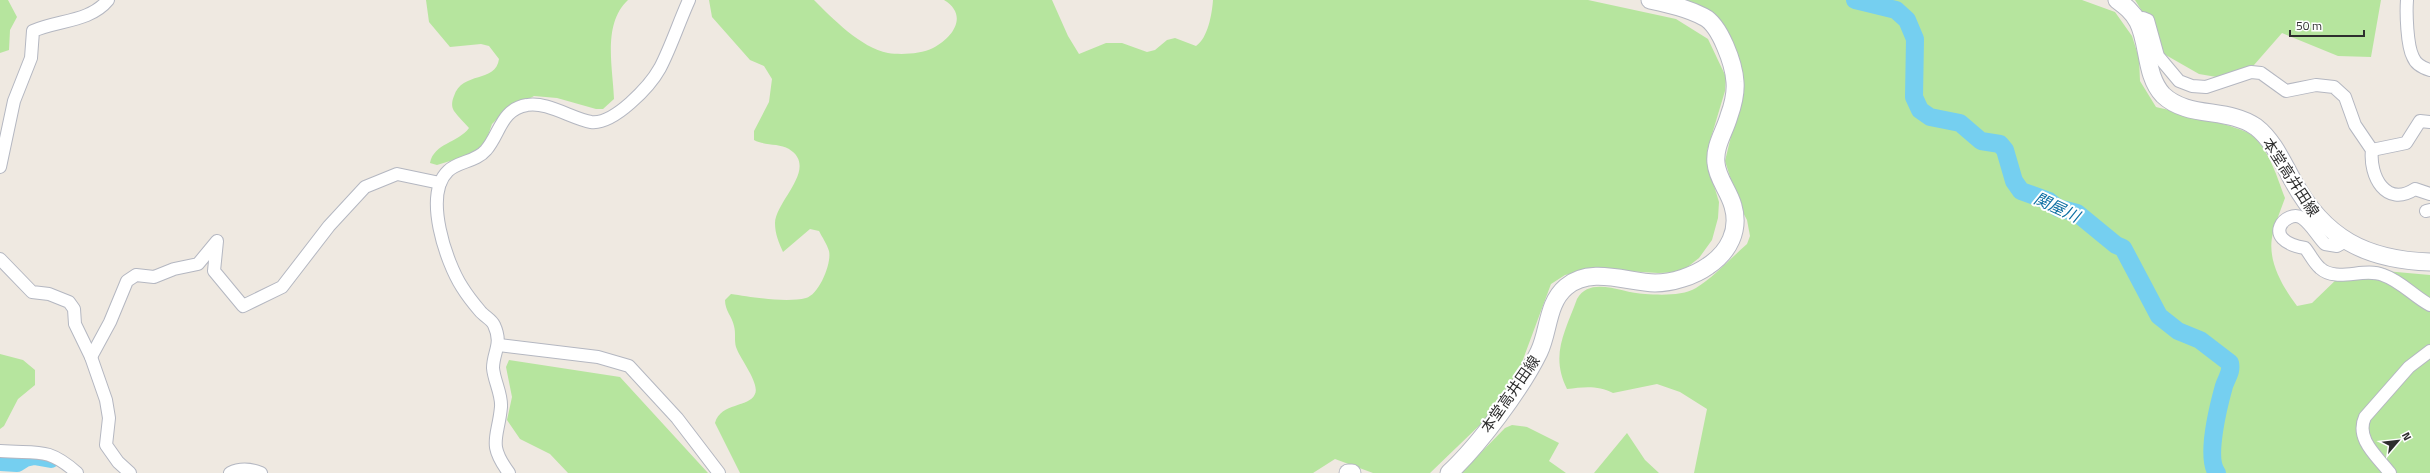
<svg xmlns="http://www.w3.org/2000/svg" width="2430" height="473" viewBox="0 0 2430 473" font-family="'Titillium Web','Noto Sans JP',sans-serif">
	<style>
		.green { fill: #b6e59e }
		.lines { fill: none; stroke-linecap: round; stroke-linejoin: round }
		.river { stroke: #75cff0; stroke-width: 18 }
		.street-casing { stroke: #b4b7c1; stroke-width: 14 }
		.secondary-casing { stroke: #b4b7c1; stroke-width: 19 }
		.street { stroke: #fff; stroke-width: 12 }
		.secondary { stroke: #fff; stroke-width: 17 }
		.labels { text-anchor: middle; dominant-baseline: central; stroke-width: 4; stroke-linejoin: round; paint-order: stroke }
		.street-label { font-size: 15px; fill: #2e2e2e; stroke: #fff }
		.water-label { font-size: 16px; font-style: italic; fill: #0d6fa3; stroke: #fff }
	</style>
	<rect width="100%" height="100%" fill="#efe9e1"/>
	<g class="green">
		<polygon points="0,0 8,0 17,17 10,30 9,50 0,53"/>
		<path d="M426,0H628C602,24 613,68 614,99L603,109H596L557,98L534,96L503,113L492,124L484,147L479,152L437,165L430,163C434,143 458,143 469,128C464,122 458,117 454,111C451,106 452,101 454,96C462,71 496,83 499,59L489,46L481,44L450,47L429,22Z"/>
		<path d="M709,0H814C832,18 861,48 888,53C901,55 921,54 933,48C953,38 969,15 944,0H1052L1068,36L1079,54L1106,43H1122L1147,52L1155,50L1167,40L1175,38L1196,46C1208,38 1212,14 1213,0H1588L1676,19L1708,39L1726,77L1725,91L1707,151L1708,166L1719,202L1718,218L1712,240L1699,258L1681,272L1658,273L1594,269L1565,275L1551,284L1518,373L1484,421L1430,473H1373L1335,459L1313,473H740L715,423C721,402 749,408 755,394C760,383 740,359 736,347C734,340 736,333 734,326C732,316 725,311 725,300L731,294C751,297 786,303 806,298C819,295 832,263 829,251C827,244 822,237 819,231L810,229L783,252C779,243 775,234 775,223C776,200 819,168 789,149C779,143 765,146 754,140V131L769,102L772,79L764,66L750,60L712,17Z"/>
		<path d="M1668,0H2082L2115,12L2132,36L2139,58L2140,81L2156,107C2174,111 2244,127 2253,136C2270,152 2277,177 2285,198C2281,209 2276,221 2273,233C2266,259 2282,286 2297,306L2312,303L2340,276L2363,269L2430,275V473H1694L1707,409L1680,392L1657,384L1613,393C1598,385 1583,387 1567,389C1550,355 1565,332 1577,299C1591,275 1623,294 1645,294C1660,295 1683,296 1696,288C1714,277 1731,258 1747,244L1750,236L1747,220L1739,205L1725,161L1743,87L1723,28Z"/>
		<polygon points="2135,0 2381,0 2371,57 2338,56 2282,33 2240,81 2199,74 2157,50 2150,24"/>
		<polygon points="0,354 23,360 35,370 35,385 18,399 4,426 0,429"/>
		<polygon points="509,360 620,377 708,473 568,473 550,454 520,439 507,420 512,397 506,367"/>
		<polygon points="1512,425 1527,427 1559,443 1549,461 1566,473 1461,473 1505,428"/>
		<polygon points="1627,433 1645,460 1659,473 1594,473"/>
	</g>
	<g class="lines">
		<g class="river">
			<path d="M1855,0L1896,10L1907,20L1915,39L1914,97L1920,110L1930,117L1960,123L1981,141L2000,144L2005,150L2014,181L2021,191L2049,201L2058,208L2077,213L2116,245L2123,248L2159,316L2178,331L2200,340L2230,363C2232,372 2227,377 2224,386C2219,404 2205,458 2217,473"/>
			<polyline points="0,462 17,463 25,458 34,456 51,459"/>
		</g>
		<g class="street-casing">
			<g id="street">
				<path d="M2407,0C2406,13 2407,46 2413,57C2416,65 2423,68 2430,70"/>
				<path d="M2137,21L2143,18L2148,20L2158,56L2179,81L2192,86L2206,87L2251,72L2261,73L2286,91L2316,85L2334,87L2345,97L2355,125L2372,150C2369,176 2386,208 2415,189L2430,194"/>
				<polyline points="2372,150 2406,143 2420,121 2430,122"/>
				<path d="M0,167L14,101L31,58L33,31C58,20 90,22 108,0"/>
				<polyline points="2426,211 2430,210"/>
				<path d="M2346,241L2337,246L2325,244C2318,237 2311,224 2302,218C2287,208 2258,240 2305,248C2310,254 2314,263 2320,268C2336,283 2364,267 2383,275C2401,281 2413,296 2430,305"/>
				<polyline points="0,259 32,292 49,294 69,302 74,309 75,324 91,357 106,400 109,418 106,445 118,462 130,473"/>
				<polyline points="499,345 598,357 629,366 677,418 719,473"/>
				<polyline points="91,357 110,322 127,281 136,275 154,277 174,269 198,264 217,241 214,271 243,306 282,287 329,226 365,187 397,174 440,183"/>
				<path d="M0,451C37,454 47,446 77,473"/>
				<path d="M230,473C240,468 251,469 261,473"/>
				<path d="M509,473C487,443 498,439 501,407C502,394 494,381 493,368C493,352 503,344 494,325C492,320 484,316 480,311C474,304 467,295 462,287C446,262 423,195 448,171C458,161 476,162 486,150C500,134 501,109 527,105C546,101 573,119 591,122C614,125 650,86 660,68C671,47 679,22 689,0"/>
				<path d="M2390,473C2377,456 2355,439 2365,417L2409,367L2430,351"/>
			</g>
		</g>
		<g class="secondary-casing">
			<g id="secondary">
				<path d="M2117,0C2125,6 2133,12 2138,22C2149,44 2145,76 2163,95C2188,119 2228,107 2256,127C2273,140 2283,163 2293,181C2324,238 2366,260 2430,262"/>
				<polyline points="1348,473 1352,473"/>
				<path d="M1449,473C1479,445 1521,389 1539,352C1549,331 1547,303 1566,287C1590,266 1627,282 1655,283C1672,283 1694,276 1708,266C1729,252 1740,230 1733,206C1729,191 1717,178 1716,163C1714,146 1725,131 1729,116C1733,105 1736,94 1735,82C1734,64 1720,25 1704,17C1687,8 1668,4 1650,0"/>
			</g>
		</g>
		<use href="#street" class="street"/>
		<use href="#secondary" class="secondary"/>
	</g>
	<g class="labels">
		<g class="street-label">
			<text transform="translate(2291 177) rotate(57)">本堂高井田線</text>
			<text transform="translate(1510 394) rotate(-55)">本堂高井田線</text>
		</g>
		<g class="water-label">
			<text transform="translate(2057 207) rotate(25)">関屋川</text>
		</g>
	</g>
	<g transform="translate(2398 441) rotate(62)" stroke="#ffffff" stroke-width="3" paint-order="stroke">
	<path d="M0-3L7 15L0 10L-7 15Z" fill="#2e2e2e"/>
	<text y="-6" font-size="11" font-weight="bold" text-anchor="middle" fill="#2e2e2e">N</text>
	</g>
	<path d="M2290 30v6h74v-6" fill="none" stroke="#2e2e2e" stroke-width="2"/>
	<text x="2296" y="30" font-size="12" fill="#2e2e2e" stroke="#ffffff" stroke-width="3" paint-order="stroke">50 m</text>
</svg>
